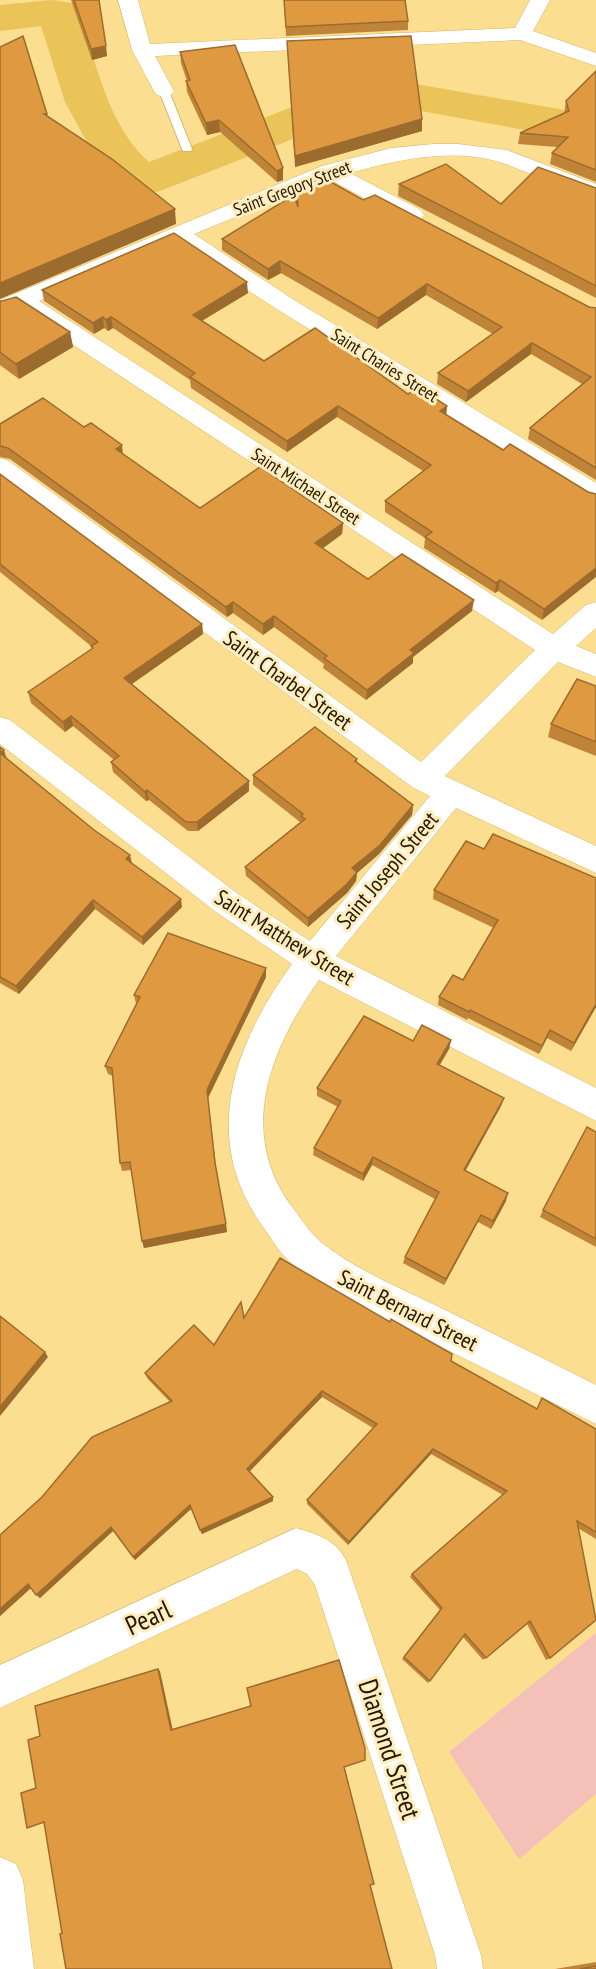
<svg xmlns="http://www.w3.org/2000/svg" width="596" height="1969" viewBox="0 0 596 1969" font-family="'PT Sans Narrow',sans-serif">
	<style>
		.green { fill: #f4c0b7 }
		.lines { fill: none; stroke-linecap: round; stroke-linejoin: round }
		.river { fill: #eac459; fill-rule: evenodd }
		.service-casing { stroke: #d3b669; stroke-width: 2 }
		.minor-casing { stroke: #d3b669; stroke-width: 1 }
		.service { fill: #fff; fill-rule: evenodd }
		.minor { fill: #fff; fill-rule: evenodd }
		.wall { fill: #c08438 }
		.shaded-wall { fill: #9c6c2e }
		.building { fill: #df9a41; stroke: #9c6c2e; stroke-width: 1.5 }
		.labels { text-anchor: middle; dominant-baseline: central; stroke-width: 6; stroke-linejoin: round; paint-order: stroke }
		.far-street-label { font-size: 18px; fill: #241900; stroke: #feedbf }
		.street-label { font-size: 22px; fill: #241900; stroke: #feedbf }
		.near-street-label { font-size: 27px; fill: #241900; stroke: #feedbf }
	</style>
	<rect width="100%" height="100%" fill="#fbde90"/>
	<polygon class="green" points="596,1633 596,1794 519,1859 449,1752"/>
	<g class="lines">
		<path class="river" d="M51,0L73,3L79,12C96,62 108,126 149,162L300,104L416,84L559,109L596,120V148L552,135L416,110L326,126L160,191L143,195L126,191L101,168L65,102L41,26L0,31V5Z"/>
		<g class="service-casing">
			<polygon id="service" points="164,88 169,91 192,149 191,151 183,151 182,149 159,91"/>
		</g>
		<g class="minor-casing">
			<g id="minor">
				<polygon points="118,0 138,0 150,44 515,28 530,0 550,0 533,31 596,53 596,66 520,40 155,56 174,91 171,95 164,97 157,95 154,91 132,50"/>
				<path d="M434,144H458L507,150L596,184V199C562,190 530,171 496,161C448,148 396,160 350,173L421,210L424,215L421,220L413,222L405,220L329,179L194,234L291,298L596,483V504L587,501L275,308L175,242L39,301L553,634L586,605L596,602V628L576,646L596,654V677L558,662L445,776L596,846V873L456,808L336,956L596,1088V1121L319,980C270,1049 236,1133 293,1208C302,1220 310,1233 322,1243C356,1270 398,1287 437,1306C490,1332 543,1358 596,1385V1424L337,1295C322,1285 305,1276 292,1264C281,1254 272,1240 264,1228C199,1140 233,1045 292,964L216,912L0,744V717L10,720L238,894L310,941L430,796L412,787L0,480V458L9,461L421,762L535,650L19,309L4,314L0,313V300L322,166L391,148Z"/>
				<path d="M296,1528C317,1534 336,1540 346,1560L481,1955L483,1969H437L435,1955L315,1585L307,1574L297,1569L0,1708V1665Z"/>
				<polygon points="0,1857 16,1864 23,1880 34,1969 0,1969"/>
			</g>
		</g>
		<use href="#service" class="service"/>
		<use href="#minor" class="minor"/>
	</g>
	<g class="wall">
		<polygon points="71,0 99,0 107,56 92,60"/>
		<polygon points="284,0 405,0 408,21 408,30 286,36"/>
		<polygon points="287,41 422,131 295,167"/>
		<polygon points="180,52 283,168 283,180 277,182 220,132 207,135 187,92 186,81 187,81 181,63"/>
		<polygon points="596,71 596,182 550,164 552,153 557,147 518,144 520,133 564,114 566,101"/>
		<polygon points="399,184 501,204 596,188 596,298 398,196"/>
		<polygon points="297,192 363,200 589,307 596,308 596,480 528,439 530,428 582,384 531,354 466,402 437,384 438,373 493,334 426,295 377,329 281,273 268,280 222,250 222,239 298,205"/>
		<polygon points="42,290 248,293 202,321 264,361 408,394 447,406 446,415 503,450 588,492 542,620 498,591 495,593 424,548 425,538 385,512 385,501 423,471 337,417 287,452 191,388 190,380 113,328 108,331 104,328 94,334 44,301"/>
		<polygon points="0,301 70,332 73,347 19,379 0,365"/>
		<polygon points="0,424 84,427 200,508 343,523 342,534 322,549 368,579 472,611 413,657 413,663 366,700 323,668 324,664 274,627 263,635 233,613 227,617 10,459 0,457"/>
		<polygon points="0,474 202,624 203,634 132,684 249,781 249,791 198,831 188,831 149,800 146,801 113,772 111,762 114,760 73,726 65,732 31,703 28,692 92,650 91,646 0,572"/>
		<polygon points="596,686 596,756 548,737 551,724"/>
		<polygon points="0,747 6,758 132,864 182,907 143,945 95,909 19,994 0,983"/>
		<polygon points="357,759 357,763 413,805 412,815 379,854 357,873 356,881 347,893 308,927 246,876 245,867 300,822 253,785 253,775"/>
		<polygon points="466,841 596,1007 571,1051 547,1038 539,1054 468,1018 467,1020 438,1005 439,997 463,980 494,928 433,899 434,890"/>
		<polygon points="266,977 208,1098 216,1166 227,1232 144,1248 131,1170 122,1171 120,1163 113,1076 108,1074 105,1066 136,1004 134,995"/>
		<polygon points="451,1040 449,1049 440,1065 504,1098 501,1106 465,1171 506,1201 491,1229 478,1222 444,1285 403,1263 405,1257 435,1199 372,1165 363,1181 313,1155 314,1148 338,1107 317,1096 317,1088 413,1041"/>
		<polygon points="596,1132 596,1247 540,1217 543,1210"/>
		<polygon points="244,1318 451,1361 537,1409 542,1398 596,1429 596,1539 578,1528 550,1658 546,1660 527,1624 483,1660 463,1637 428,1683 402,1659 440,1610 410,1577 412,1574 503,1495 431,1454 348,1545 307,1504 307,1500 373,1428 322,1397 250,1471 273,1497 273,1501 202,1534 191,1509 135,1560 113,1531 40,1598 31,1588 0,1616 0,1535 170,1402 147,1378 145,1373 214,1345"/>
		<polygon points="596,1962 596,1969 555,1969"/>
	</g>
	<g class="shaded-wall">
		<polygon points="106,46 107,56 92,60 91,49"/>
		<polygon points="422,119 422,131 295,167 295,156"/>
		<polygon points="219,120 220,132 207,135 206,123"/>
		<polygon points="283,168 283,180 277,182 277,171"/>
		<polygon points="175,209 176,224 0,299 0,283"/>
		<polygon points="280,261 281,273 268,280 268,269"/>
		<polygon points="247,282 248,293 193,326 193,315"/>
		<polygon points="427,284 426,295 377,329 378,318"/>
		<polygon points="103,317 104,328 94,334 93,323"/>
		<polygon points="111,317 113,328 108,331 106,320"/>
		<polygon points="70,332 73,347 19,379 16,364"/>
		<polygon points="532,343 531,354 466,402 468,391"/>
		<polygon points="338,406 337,417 287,452 287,441"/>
		<polygon points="447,406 446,417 440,411"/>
		<polygon points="122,445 123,456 116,449"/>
		<polygon points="343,523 342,534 315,554 315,543"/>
		<polygon points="596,568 596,577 542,620 544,609"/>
		<polygon points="500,580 498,591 495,593 496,583"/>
		<polygon points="474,600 472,611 413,657 413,663 366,700 367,690 410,650"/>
		<polygon points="233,602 233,613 227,617 226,607"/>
		<polygon points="274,616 274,627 263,635 263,624"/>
		<polygon points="202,624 203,634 126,688 124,678"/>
		<polygon points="71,716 73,726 65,732 63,722"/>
		<polygon points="4,750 7,760 0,753"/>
		<polygon points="249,781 249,791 198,831 197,822"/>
		<polygon points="147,790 149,800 146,801 145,792"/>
		<polygon points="413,805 412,815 379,854 357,873 356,881 347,893 308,927 308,918 352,868"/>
		<polygon points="130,855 132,864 126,859"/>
		<polygon points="181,899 182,907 143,945 142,937"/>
		<polygon points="93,900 95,909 19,994 16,986"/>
		<polygon points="266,968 266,977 208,1098 207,1090"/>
		<polygon points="596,1004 596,1007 571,1051 574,1043"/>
		<polygon points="550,1030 547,1038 539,1054 542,1046"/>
		<polygon points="451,1040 449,1049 435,1072 437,1064"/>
		<polygon points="504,1098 501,1106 462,1177 464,1170"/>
		<polygon points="373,1157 372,1165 363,1181 363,1174"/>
		<polygon points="508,1193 506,1201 491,1229 493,1221"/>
		<polygon points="481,1215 478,1222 444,1285 446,1279"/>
		<polygon points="226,1224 227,1232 144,1248 142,1241"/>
		<polygon points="45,1352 48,1357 0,1416 0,1407"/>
		<polygon points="322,1391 322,1397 248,1473 247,1469"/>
		<polygon points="433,1449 431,1454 348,1545 349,1542"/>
		<polygon points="273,1497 273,1501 202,1534 200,1530"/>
		<polygon points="190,1505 191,1509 135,1560 133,1557"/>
		<polygon points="111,1527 113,1531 40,1598 36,1595"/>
		<polygon points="28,1584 32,1587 0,1616 0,1609"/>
		<polygon points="158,1669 160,1671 173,1731 171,1730"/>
	</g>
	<g class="building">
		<polygon points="74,0 99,0 106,46 91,49"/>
		<polygon points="284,0 405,0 408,21 286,27"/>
		<polygon points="23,36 47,114 44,114 112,159 175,209 0,283 0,47"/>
		<polygon points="411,36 422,119 295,156 287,41"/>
		<polygon points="235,45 283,168 277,171 219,120 206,123 186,81 190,80 180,52"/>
		<polygon points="596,71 596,170 552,153 568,137 520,133 569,111 566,101"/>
		<polygon points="446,164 501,204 538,167 596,188 596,286 399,184"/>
		<polygon points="322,177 363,200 375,195 589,307 596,308 596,468 530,428 591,377 532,343 468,391 438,373 502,327 427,284 378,318 280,261 268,269 222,239 294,195 298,207 297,192"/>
		<polygon points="174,233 247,282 193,315 264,361 315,328 408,394 418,387 447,406 440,411 503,450 510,444 588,492 596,494 596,568 544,609 500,580 496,583 425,537 432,532 385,501 431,465 338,406 287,441 190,377 195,373 111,317 106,320 103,317 93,323 42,290"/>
		<polygon points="16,297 70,332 16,364 0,352 0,301 2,301"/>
		<polygon points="43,398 84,427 91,423 122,445 116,449 200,508 260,467 343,523 315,543 368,579 402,554 474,600 410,650 414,653 367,690 324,658 327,656 274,616 263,624 233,602 226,607 8,448 0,446 0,424"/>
		<polygon points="0,474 202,624 124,678 249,781 197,822 186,822 147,790 145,792 111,762 119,756 71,716 63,722 28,692 93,648 91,646 98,642 0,564"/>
		<polygon points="577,679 596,686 596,742 551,724"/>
		<polygon points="315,727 357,759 355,761 413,805 380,845 352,868 357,872 347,884 308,918 245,867 305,819 301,816 303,814 253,775"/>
		<polygon points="0,747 4,750 0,753 94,830 130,855 126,859 181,899 142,937 93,900 16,986 0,977"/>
		<polygon points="493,834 596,878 596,1004 574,1043 550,1030 542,1046 470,1010 469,1012 439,997 453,975 463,980 498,920 434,890 466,841 484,849"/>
		<polygon points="168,933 266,968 207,1090 215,1163 226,1224 142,1241 130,1162 120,1163 112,1068 105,1066 140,997 134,995"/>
		<polygon points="364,1016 413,1041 422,1025 451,1040 437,1064 504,1098 464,1170 508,1193 493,1221 481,1215 446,1279 405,1257 439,1192 373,1157 363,1174 314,1148 341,1101 317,1088"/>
		<polygon points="587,1127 596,1132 596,1239 543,1210"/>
		<polygon points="280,1258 390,1322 391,1319 452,1354 451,1361 537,1409 542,1398 596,1429 596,1532 577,1521 596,1620 550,1658 530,1621 486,1658 465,1634 430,1681 404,1657 442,1608 412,1574 507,1491 433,1449 349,1542 307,1500 377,1424 322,1391 247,1469 273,1497 200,1530 190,1505 133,1557 111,1527 36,1595 28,1584 0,1609 0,1535 42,1497 92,1437 172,1401 145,1373 194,1325 214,1345 241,1302 244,1318"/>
		<polygon points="0,1316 45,1352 0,1407"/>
		<polygon points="339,1660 365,1748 365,1760 344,1767 374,1884 370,1885 392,1969 66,1969 60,1934 62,1933 44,1822 27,1828 21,1793 36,1788 28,1740 40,1736 35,1706 158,1669 171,1730 251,1706 247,1688"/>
		<polygon points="596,1966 596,1969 580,1969"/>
	</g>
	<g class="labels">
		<g class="far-street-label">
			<text transform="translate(292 188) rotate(-21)">Saint Gregory Street</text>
			<text transform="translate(385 365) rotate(32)">Saint Charies Street</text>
			<text transform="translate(306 486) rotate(33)">Saint Michael Street</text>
		</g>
		<g class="street-label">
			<text transform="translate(288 680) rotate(36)">Saint Charbel Street</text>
			<text transform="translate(387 870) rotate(-50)">Saint Joseph Street</text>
			<text transform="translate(285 937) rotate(32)">Saint Matthew Street</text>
			<text transform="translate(408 1310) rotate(27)">Saint Bernard Street</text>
		</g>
		<g class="near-street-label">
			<text transform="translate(148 1617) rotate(-25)">Pearl</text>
			<text transform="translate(390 1749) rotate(72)">Diamond Street</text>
		</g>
	</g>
</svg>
